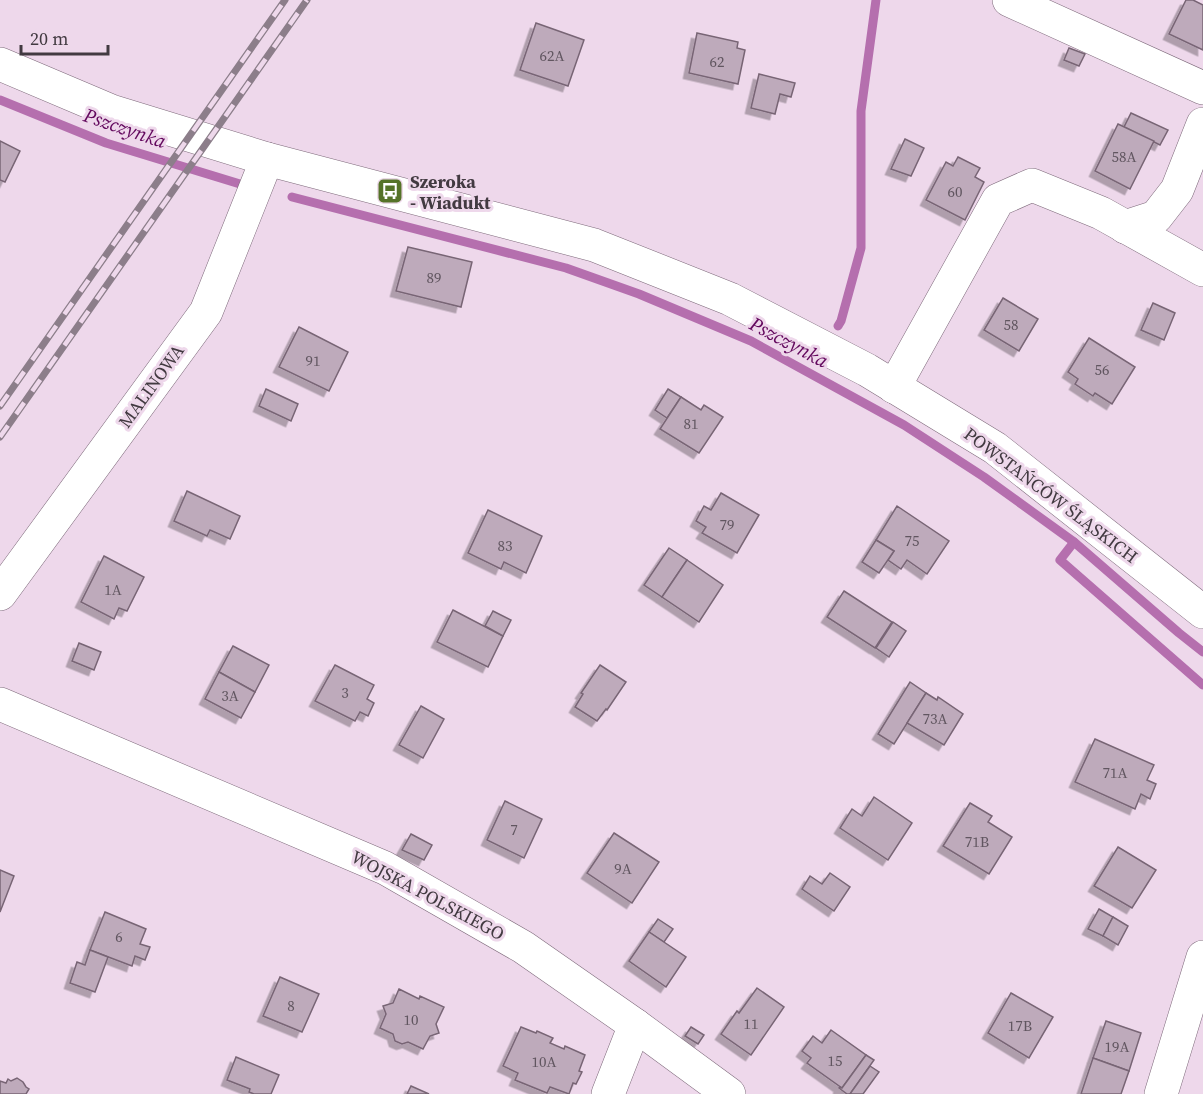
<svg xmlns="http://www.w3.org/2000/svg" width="1203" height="1094" viewBox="0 0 1203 1094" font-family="'Source Serif 4',serif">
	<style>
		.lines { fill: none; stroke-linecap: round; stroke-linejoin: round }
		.stream { stroke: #b56fae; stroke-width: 9 }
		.building { fill: #beaabb; stroke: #786575; stroke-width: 1.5; filter: url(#shadow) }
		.minor-casing { stroke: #7e6a7b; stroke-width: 34 }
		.minor { stroke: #fff; stroke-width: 33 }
		.rail-casing { stroke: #8c7e8a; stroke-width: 7 }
		.rail { stroke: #eed8eb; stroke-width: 4.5; stroke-dasharray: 14; stroke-linecap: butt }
		.labels { text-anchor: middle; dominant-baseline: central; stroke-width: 6; stroke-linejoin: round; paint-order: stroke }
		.number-label { font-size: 15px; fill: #615660 }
		.poi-label { font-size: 18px; font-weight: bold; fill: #423a41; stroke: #eed8eb; text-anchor: start }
		.street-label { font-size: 18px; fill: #423a41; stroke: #eed8eb }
		.water-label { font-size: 20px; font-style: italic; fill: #63095e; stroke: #eed8eb }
	</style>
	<defs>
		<filter id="shadow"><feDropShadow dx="-5.5" dy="5.5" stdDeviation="0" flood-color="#0004"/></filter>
	</defs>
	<rect width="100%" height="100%" fill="#eed8eb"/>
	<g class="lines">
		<g class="stream">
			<polyline points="0,100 106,143 240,184"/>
			<polyline points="292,197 566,268 639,294 751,341 904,425 984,477 1074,542 1179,633 1203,652"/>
			<polyline points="838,326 841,321 861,248 861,111 876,0"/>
			<polyline points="1074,542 1060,560 1203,685"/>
		</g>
	</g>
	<g class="building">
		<polygon points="1186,0 1193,0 1203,5 1203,50 1169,34"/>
		<polygon points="536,23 584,40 568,86 520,70"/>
		<polygon points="697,33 738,42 737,48 745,50 738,84 689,73"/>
		<polygon points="1069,48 1085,54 1079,66 1064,60"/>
		<polygon points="759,74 795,83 791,97 780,94 775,114 751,108"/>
		<polygon points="1131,113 1168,130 1160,145 1124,127"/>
		<polygon points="1118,124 1154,141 1130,189 1095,171"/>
		<polygon points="905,139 924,148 911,176 891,169"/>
		<polygon points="0,141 20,151 5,182 0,180"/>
		<polygon points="958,157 980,168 975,177 984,182 965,220 926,200 946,162 953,166"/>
		<polygon points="408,247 472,262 461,307 396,291"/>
		<polygon points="1003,298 1038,319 1019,351 984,330"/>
		<polygon points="1153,303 1175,313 1164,340 1141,330"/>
		<polygon points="299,327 348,352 329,391 279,367"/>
		<polygon points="1089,338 1135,367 1112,404 1095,393 1093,396 1075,384 1078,379 1068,372"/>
		<polygon points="266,389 298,404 291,421 259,406"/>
		<polygon points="668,389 681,397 667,418 655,410"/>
		<polygon points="681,397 701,410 704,405 723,417 699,453 660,429"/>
		<polygon points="187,491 240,516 230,539 210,530 207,536 174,521"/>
		<polygon points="721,493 759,515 737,553 702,533 706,527 696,521 704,506 711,510"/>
		<polygon points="897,506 949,541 927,574 907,560 901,569 888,560 894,551 876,540"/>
		<polygon points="488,510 542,536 526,573 504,562 501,569 468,553"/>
		<polygon points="876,540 894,551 879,573 862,562"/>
		<polygon points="669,548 687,560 662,597 644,585"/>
		<polygon points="104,556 144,577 127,611 119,608 114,619 81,602"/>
		<polygon points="687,560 723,585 699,622 662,597"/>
		<polygon points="844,591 892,622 875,648 827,617"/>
		<polygon points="453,610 503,636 488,667 437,642"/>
		<polygon points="493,611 511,620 503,636 485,626"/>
		<polygon points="893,622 906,631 889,657 876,648"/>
		<polygon points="79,643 101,652 94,670 72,661"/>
		<polygon points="233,646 269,665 255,692 219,672"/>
		<polygon points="335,665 374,685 367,699 374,703 368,716 360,712 355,721 315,701"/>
		<polygon points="600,665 626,682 607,710 606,709 597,721 575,707 583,694 581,693"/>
		<polygon points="219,672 255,692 241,718 205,699"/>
		<polygon points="910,682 926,693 894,744 878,734"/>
		<polygon points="926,693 937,700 938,697 963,714 944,745 907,723"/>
		<polygon points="421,706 444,719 423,758 399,745"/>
		<polygon points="1095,739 1154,765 1147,780 1156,784 1150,799 1141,794 1135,809 1075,782"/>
		<polygon points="874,797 912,823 888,860 840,828 852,809 862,816"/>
		<polygon points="505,801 542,819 524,858 487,840"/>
		<polygon points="970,803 992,816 988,822 1012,837 989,874 943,846"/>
		<polygon points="614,833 659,862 632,903 587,873"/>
		<polygon points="411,834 432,845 424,860 402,850"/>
		<polygon points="1118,847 1156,870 1132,908 1094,886"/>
		<polygon points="0,870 14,876 0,912"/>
		<polygon points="830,873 850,887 834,911 802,889 810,876 822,884"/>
		<polygon points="1099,909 1113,917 1103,936 1088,929"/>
		<polygon points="105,912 146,929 140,944 150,947 145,960 135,956 132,966 90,950"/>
		<polygon points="1113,917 1128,926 1118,945 1103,936"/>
		<polygon points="658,919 673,929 664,942 649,932"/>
		<polygon points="649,932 686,957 666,987 629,961"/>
		<polygon points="90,950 108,957 95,992 70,983 77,962 85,965"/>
		<polygon points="280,977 319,994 302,1032 263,1016"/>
		<polygon points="757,988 784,1007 751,1055 721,1034 737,1011 739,1013"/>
		<polygon points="399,989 419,999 420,996 444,1007 436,1024 439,1033 430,1036 423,1049 408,1042 402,1044 395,1041 393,1034 380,1028 386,1014 383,1006 393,1003"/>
		<polygon points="1011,993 1053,1017 1029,1058 988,1033"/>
		<polygon points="1106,1021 1141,1033 1129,1071 1093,1058"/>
		<polygon points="521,1027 536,1033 537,1031 553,1038 550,1043 564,1049 565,1046 585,1055 579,1071 582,1072 576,1084 573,1083 569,1094 550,1087 547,1093 515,1080 518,1073 503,1066"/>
		<polygon points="691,1027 704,1035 698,1044 685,1036"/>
		<polygon points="831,1030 866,1055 842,1088 807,1063 811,1058 802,1051 813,1036 822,1043"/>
		<polygon points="866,1055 874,1060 850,1094 847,1094 839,1088 840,1087 842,1088"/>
		<polygon points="236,1057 279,1075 271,1094 254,1094 249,1092 250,1089 227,1080"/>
		<polygon points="1093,1058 1129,1071 1121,1094 1081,1094"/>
		<polygon points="870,1066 879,1072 863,1094 850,1094"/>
		<polygon points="17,1078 23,1082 26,1087 29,1089 26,1094 0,1094 0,1081 6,1083 8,1079 11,1081"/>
		<polygon points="411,1086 429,1094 407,1094"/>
	</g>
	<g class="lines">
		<g class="minor-casing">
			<g id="minor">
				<polyline points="1009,0 1203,88"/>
				<polyline points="0,64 111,111 267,159 594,245 730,299 867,370 995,448 1203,612"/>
				<polyline points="1125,227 1156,217 1177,190 1203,124"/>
				<polyline points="894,387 998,200 1032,185 1101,213 1203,270"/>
				<polyline points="0,594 206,312 267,159"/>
				<polyline points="0,704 385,868 523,947 635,1025 729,1094"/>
				<polyline points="608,1094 635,1025"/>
				<polyline points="1161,1094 1203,957"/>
			</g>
		</g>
		<use href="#minor" class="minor"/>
		<g class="rail-casing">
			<g id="rail">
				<polyline points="0,406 285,0"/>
				<polyline points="0,437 307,0"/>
			</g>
		</g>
		<use href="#rail" class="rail"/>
	</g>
	<defs>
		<g id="bus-square" transform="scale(1.35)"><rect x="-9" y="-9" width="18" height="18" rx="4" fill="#557328" stroke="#eed8eb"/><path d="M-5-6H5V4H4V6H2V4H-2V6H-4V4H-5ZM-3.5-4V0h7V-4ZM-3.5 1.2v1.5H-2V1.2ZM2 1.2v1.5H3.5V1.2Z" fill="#fff"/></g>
	</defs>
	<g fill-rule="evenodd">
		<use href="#bus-square" x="390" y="191"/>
	</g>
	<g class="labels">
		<g class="number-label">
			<text x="552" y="55">62A</text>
			<text x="717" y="61">62</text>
			<text x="1124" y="156">58A</text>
			<text x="955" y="191">60</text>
			<text x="434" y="277">89</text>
			<text x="1011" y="324">58</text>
			<text x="313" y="360">91</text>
			<text x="1102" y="369">56</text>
			<text x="691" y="423">81</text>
			<text x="727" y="524">79</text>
			<text x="912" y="540">75</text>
			<text x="505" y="545">83</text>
			<text x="113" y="589">1A</text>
			<text x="345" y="692">3</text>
			<text x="230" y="695">3A</text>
			<text x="935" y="718">73A</text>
			<text x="1115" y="772">71A</text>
			<text x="514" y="829">7</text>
			<text x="977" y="841">71B</text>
			<text x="623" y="868">9A</text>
			<text x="119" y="936">6</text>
			<text x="291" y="1005">8</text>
			<text x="411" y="1019">10</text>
			<text x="751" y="1023">11</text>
			<text x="1020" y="1025">17B</text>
			<text x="1117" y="1046">19A</text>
			<text x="835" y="1060">15</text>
			<text x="544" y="1061">10A</text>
		</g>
		<g class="poi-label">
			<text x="410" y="181">Szeroka<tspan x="410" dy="21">- Wiadukt</tspan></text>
		</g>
		<g class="street-label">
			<text transform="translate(151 386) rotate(-54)">MALINOWA</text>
			<text transform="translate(1051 495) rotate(37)">POWSTAŃCÓW ŚLĄSKICH</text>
			<text transform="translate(428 895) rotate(28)">WOJSKA POLSKIEGO</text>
		</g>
		<g class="water-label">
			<text transform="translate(125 128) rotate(19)">Pszczynka</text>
			<text transform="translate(789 342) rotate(28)">Pszczynka</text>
		</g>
	</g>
	<path d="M21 45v9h87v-9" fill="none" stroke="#423a41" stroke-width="3"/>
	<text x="30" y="45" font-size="18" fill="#423a41" stroke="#eed8eb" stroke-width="4.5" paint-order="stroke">20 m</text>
</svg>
